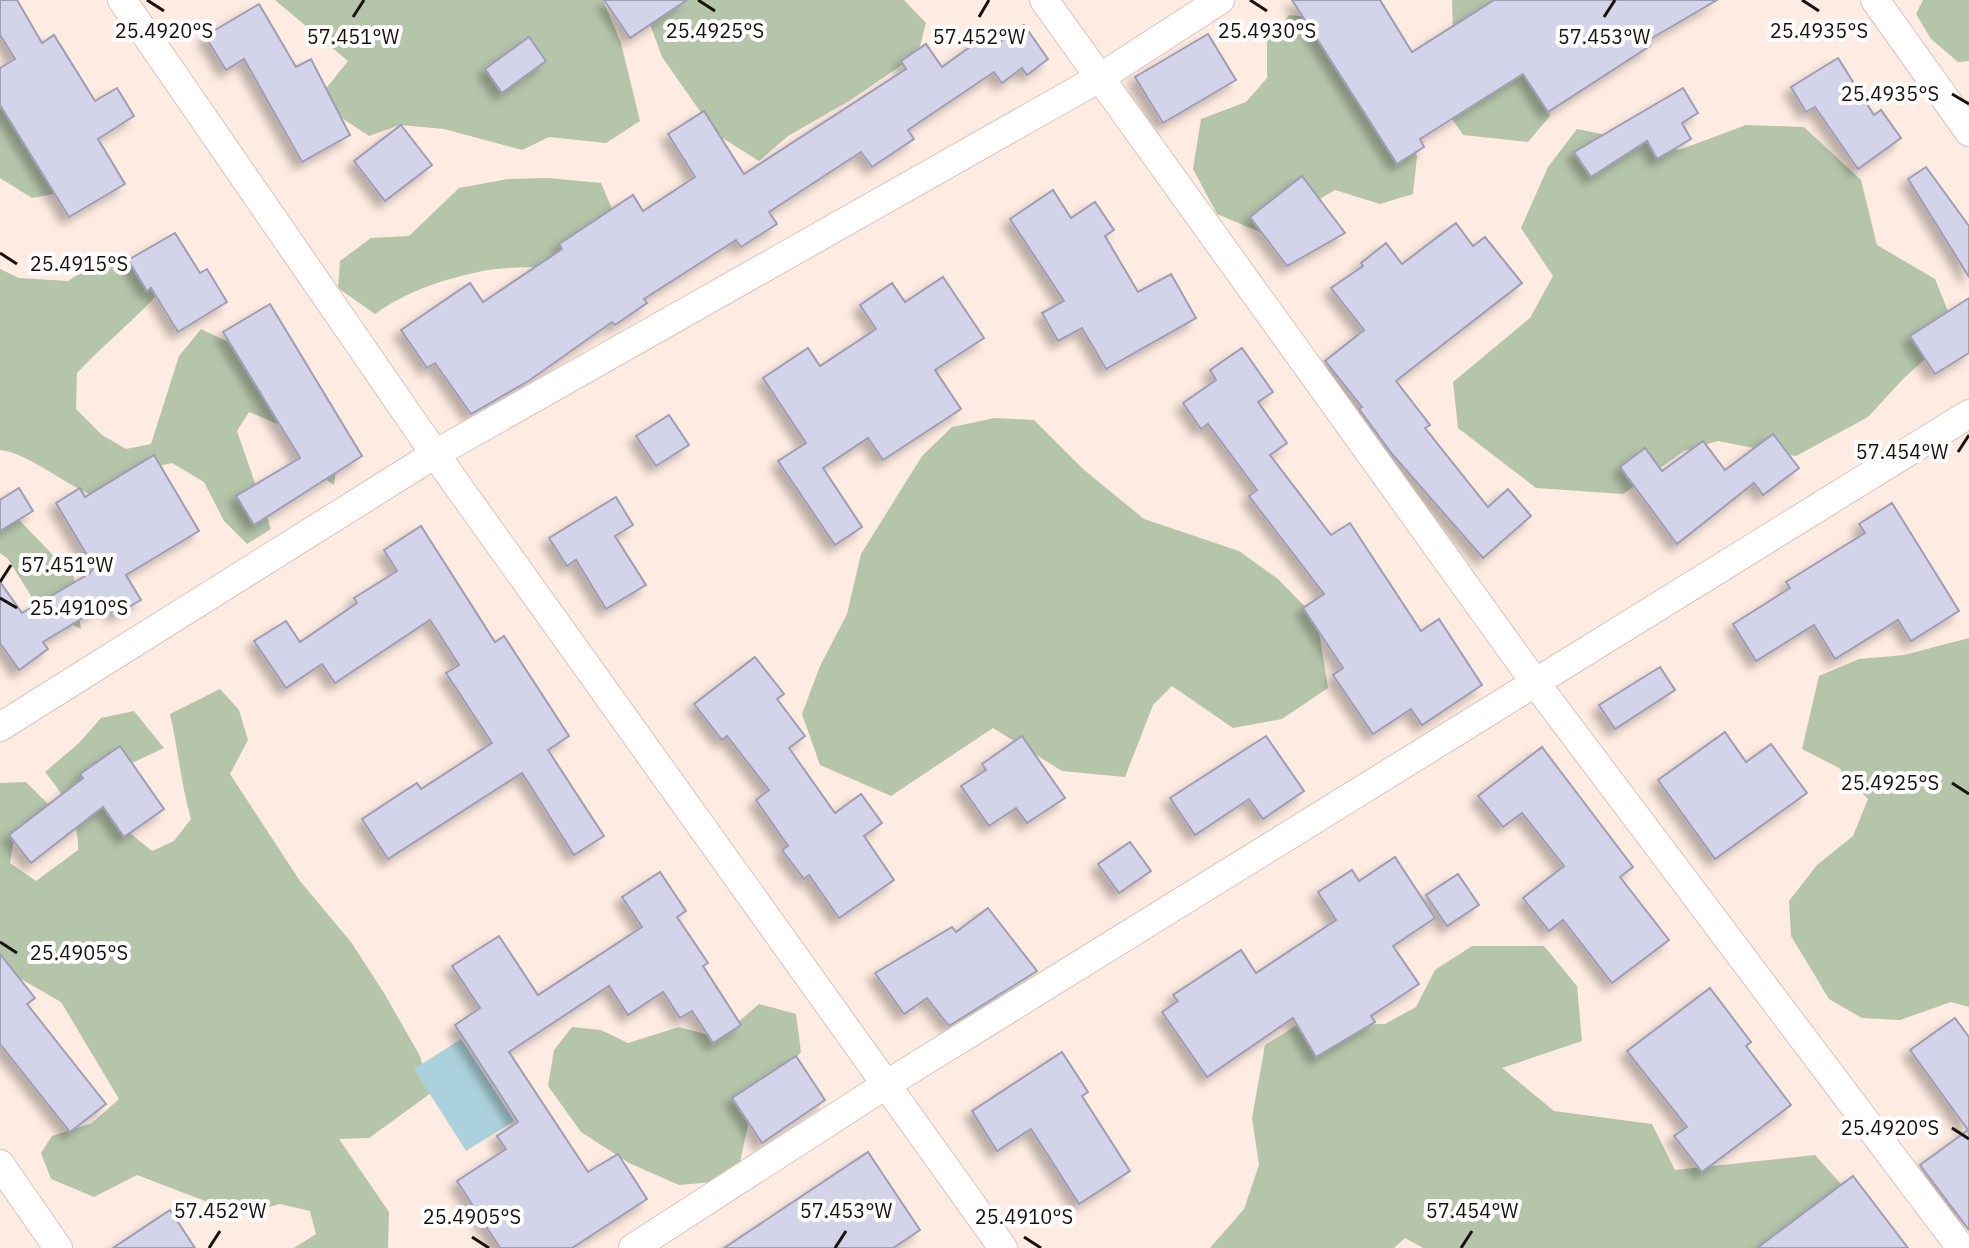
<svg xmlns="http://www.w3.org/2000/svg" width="1969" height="1248" viewBox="0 0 1969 1248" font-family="'IBM Plex Sans',sans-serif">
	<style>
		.green { fill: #b5c5aa }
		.water { fill: #abd2dc }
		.building { fill: #d3d3e9; stroke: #9d9db3; stroke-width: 2; filter: url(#shadow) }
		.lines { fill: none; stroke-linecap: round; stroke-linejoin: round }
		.street-casing { stroke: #d9c3b7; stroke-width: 30 }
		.street { stroke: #fff; stroke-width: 28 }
		.ticks { fill: none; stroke: #19110d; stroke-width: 3 }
		.ticks-label { font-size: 20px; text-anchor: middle; fill: #19110d; stroke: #fdfdfd; stroke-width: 8; stroke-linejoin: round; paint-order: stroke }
	</style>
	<defs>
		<filter id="shadow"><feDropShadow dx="-7" dy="7" stdDeviation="4" flood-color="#0004"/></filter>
	</defs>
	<rect width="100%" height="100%" fill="#feebe1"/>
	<g class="green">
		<polygon points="275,0 603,0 621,43 640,121 606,143 549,137 522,150 444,129 400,125 369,136 316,101 348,61"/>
		<polygon points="675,0 904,0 926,23 918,54 849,101 788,136 759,161 716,134 662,57 647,16"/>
		<polygon points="1452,0 1497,0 1540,65 1550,116 1528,142 1463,135 1433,91 1453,31"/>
		<polygon points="1923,0 1969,0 1969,61 1958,62 1931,39 1916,14"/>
		<polygon points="1289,15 1334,19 1394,109 1417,156 1413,194 1380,204 1335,190 1262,233 1217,214 1193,169 1201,119 1246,102 1267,78 1267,41"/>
		<polygon points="0,97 70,191 32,198 0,178"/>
		<polygon points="1746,125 1804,127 1861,180 1877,245 1935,279 1956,331 1904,378 1868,417 1796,456 1718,441 1684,451 1623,494 1536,488 1458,428 1453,382 1530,318 1553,276 1521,228 1548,167 1577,129 1679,150"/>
		<path d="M548,178L601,183L615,216C607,227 596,248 585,255C556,271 519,265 488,270C447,278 408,290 375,314L338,288L340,261L371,238L409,236L459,188L508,179Z"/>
		<path d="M111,254L178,271C147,310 111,337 77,373L76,409L102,435L126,449L151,444L179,356L201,329L263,359L338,457L334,485L304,465L280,425L249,412L237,431L271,529L247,544L224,521L204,482L172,463L138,471L92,495C64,484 28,453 0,450V269L19,278L68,281Z"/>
		<polygon points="995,418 1034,420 1083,469 1144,519 1239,551 1278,579 1317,619 1328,688 1282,719 1233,728 1172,686 1153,705 1125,777 1062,771 993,728 891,796 820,765 802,714 820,666 847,614 861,554 922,456 952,427"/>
		<polygon points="0,500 74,577 81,629 38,607 8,559 0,553"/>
		<polygon points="1969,638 1969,1007 1951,1002 1900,1020 1862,1018 1829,999 1791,936 1789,901 1817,865 1853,836 1868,799 1839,768 1802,749 1819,676 1859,659 1904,655"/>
		<path d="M220,689L239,710L248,740L230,774L300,881L351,942L384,993L420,1056L431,1093L369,1138L339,1139L389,1212L388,1248H294L316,1234L310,1211L280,1204L242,1215L137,1175L94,1197L51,1179L41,1153L52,1136L92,1123L119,1099L61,1002L0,967V783L26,782L58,814L14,839L10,863L36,881L78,850C79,819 64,795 45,772L79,743L101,718L134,711L164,748L117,770L126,830L152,851L174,841L191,819C181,784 178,749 170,714Z"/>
		<polygon points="1472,946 1544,946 1577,986 1582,1041 1502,1068 1554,1111 1652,1124 1675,1170 1815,1155 1857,1202 1829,1248 1423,1248 1405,1238 1394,1248 1210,1248 1244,1209 1259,1165 1252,1118 1265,1045 1297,1025 1385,1024 1416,1007 1435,970"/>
		<polygon points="759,1004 796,1014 801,1052 753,1102 740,1162 713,1182 679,1185 629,1163 581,1132 548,1086 554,1050 572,1027 601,1030 628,1043 679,1027 720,1038"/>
	</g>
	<polygon class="water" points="461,1039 514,1121 466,1151 414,1069"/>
	<g class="building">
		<polygon points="0,0 17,0 42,43 54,35 95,101 117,88 134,116 98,139 125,184 69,217 0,105 0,68 15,59 0,35"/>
		<polygon points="604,0 687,0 630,38"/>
		<polygon points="1292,0 1380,0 1412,52 1494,0 1717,0 1647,41 1650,46 1548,112 1523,74 1420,139 1424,147 1397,164"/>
		<polygon points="259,4 296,67 311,59 350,135 302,162 244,59 226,70 205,36"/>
		<polygon points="1024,25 1048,59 1027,75 1022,68 1002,83 994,72 908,130 914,139 872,167 861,152 769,212 777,224 741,247 736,240 644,299 647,303 615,325 612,322 530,380 471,414 435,363 427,368 401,330 470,283 483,302 562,249 559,244 633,195 643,211 695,177 668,134 704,111 744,174 906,69 901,61 926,44 942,67 992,31 1000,42"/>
		<polygon points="1208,34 1236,80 1163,123 1135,77"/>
		<polygon points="529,37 546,61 502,93 485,69"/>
		<polygon points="1838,58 1874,115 1881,110 1901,138 1858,169 1815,107 1806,112 1791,87"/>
		<polygon points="1683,88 1698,113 1682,123 1691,139 1657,159 1647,141 1591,177 1574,152"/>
		<polygon points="401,125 432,165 385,201 354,161"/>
		<polygon points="1926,167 1969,226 1969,277 1908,179"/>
		<polygon points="1302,176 1345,233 1287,266 1250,217"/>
		<polygon points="1053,190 1071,218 1095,202 1114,230 1105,236 1138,292 1171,274 1196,318 1106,369 1082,328 1058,341 1042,313 1064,301 1010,219"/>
		<polygon points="1456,223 1473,246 1485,237 1522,283 1396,381 1430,425 1425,428 1488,507 1508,489 1531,516 1483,558 1392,454 1359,409 1362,407 1325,361 1364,330 1331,288 1363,266 1361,263 1386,243 1402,264"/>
		<polygon points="175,233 200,273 207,269 227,302 178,332 151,288 147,291 128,260"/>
		<polygon points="943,277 984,338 935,370 961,409 883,460 868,438 823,468 862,527 835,545 778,461 806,443 763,378 808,348 820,366 876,329 860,305 892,283 905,302"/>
		<polygon points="1969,298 1969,353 1935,374 1910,336"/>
		<polygon points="270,304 362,456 254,525 236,496 300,458 223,332"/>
		<polygon points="1242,348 1273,392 1258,402 1287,443 1270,455 1331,535 1350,523 1421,631 1439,619 1482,685 1422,725 1411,709 1373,734 1333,675 1343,668 1303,608 1324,594 1249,496 1257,490 1208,424 1201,429 1183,403 1216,380 1210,370"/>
		<polygon points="669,415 689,445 656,466 636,436"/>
		<polygon points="1773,434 1799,468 1763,495 1754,483 1677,544 1620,467 1645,448 1662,471 1703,441 1725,470"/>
		<polygon points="154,455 199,531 126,575 141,600 115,615 108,603 43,642 48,649 19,670 0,643 0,582 22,613 90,573 94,567 56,503 80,488 85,497"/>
		<polygon points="19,488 33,511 0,531 0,500"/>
		<polygon points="616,497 633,525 615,536 646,585 606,609 576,560 567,566 549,538"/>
		<polygon points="1892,503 1959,611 1911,641 1898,620 1835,659 1814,625 1756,661 1733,624 1790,588 1786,582 1865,533 1859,524"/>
		<polygon points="421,526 495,642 504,636 569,736 548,750 604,836 574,855 522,773 388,859 362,819 417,783 421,789 492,743 446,673 459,665 430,620 335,683 322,664 286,688 254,641 286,621 300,642 357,603 354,598 397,571 384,550"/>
		<polygon points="755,657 784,694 777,699 805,736 789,748 835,813 861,794 882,823 864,836 894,880 839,918 809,875 804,879 782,850 788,846 756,800 769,790 727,736 722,740 694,704"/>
		<polygon points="1660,667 1675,690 1615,729 1599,705"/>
		<polygon points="1725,732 1746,762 1771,744 1807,793 1715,859 1658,780"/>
		<polygon points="1022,736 1065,798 1027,823 1016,808 989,826 961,786 986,770 982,764"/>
		<polygon points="1266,736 1304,791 1263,819 1249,799 1195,835 1170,798"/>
		<polygon points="120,746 164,809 124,837 103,807 31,863 9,835 83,778 80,774"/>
		<polygon points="1542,747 1633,867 1620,877 1669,940 1612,983 1563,920 1549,931 1523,898 1564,866 1522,813 1503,827 1478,796"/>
		<polygon points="1130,842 1151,871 1119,893 1098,864"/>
		<polygon points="1395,857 1435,918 1393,946 1419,984 1371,1016 1375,1022 1316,1057 1293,1018 1207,1077 1162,1012 1178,1001 1173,995 1241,950 1256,973 1336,920 1318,892 1352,870 1359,881"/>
		<polygon points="660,872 686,911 677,917 708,963 703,966 741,1025 713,1043 692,1011 680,1018 663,992 628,1015 609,986 509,1052 588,1172 618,1154 647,1199 572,1248 500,1248 457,1181 506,1149 497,1136 518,1122 455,1025 480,1008 452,966 499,936 538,995 642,927 622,897"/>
		<polygon points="1458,874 1479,905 1447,926 1426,895"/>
		<polygon points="988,908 1037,971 949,1026 927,998 904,1014 875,973 952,927 956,932"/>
		<polygon points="0,954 35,998 27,1004 106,1104 70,1132 0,1044"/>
		<polygon points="1710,988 1751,1042 1746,1046 1791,1105 1702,1172 1674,1136 1687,1127 1627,1051"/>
		<polygon points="1955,1018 1969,1037 1969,1230 1920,1165 1968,1130 1910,1050"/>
		<polygon points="1062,1052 1088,1092 1082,1096 1130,1171 1079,1204 1031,1129 997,1151 972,1111"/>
		<polygon points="796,1056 825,1100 762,1143 732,1098"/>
		<polygon points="868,1152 920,1230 893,1248 724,1248"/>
		<polygon points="1853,1176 1908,1248 1757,1248"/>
		<polygon points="170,1210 195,1248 113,1248"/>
	</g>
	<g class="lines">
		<g class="street-casing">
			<g id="street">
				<polyline points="122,0 435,454 1003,1248"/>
				<polyline points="1044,0 1534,681 1961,1248"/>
				<polyline points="1875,0 1969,132"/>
				<polyline points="0,727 435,454 1101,77 1220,0"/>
				<polyline points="0,1164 58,1248"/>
				<polyline points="633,1248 884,1086 1969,414"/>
			</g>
		</g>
		<use href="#street" class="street"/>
	</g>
	<path class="ticks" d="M147,0L164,11M698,0L715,11M1250,0L1267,11M1802,0L1819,11M353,17L364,0M979,17L989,0M1604,17L1615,0M1952,94L1969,104M0,253L17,264M1958,452L1969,435M0,582L11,565M0,598L17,608M1952,783L1969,794M0,942L17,953M1952,1128L1969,1139M472,1237L489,1248M1024,1237L1041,1248M209,1248L220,1231M835,1248L846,1231M1461,1248L1472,1231"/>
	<g class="ticks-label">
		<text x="164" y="38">25.4920°S</text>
		<text x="715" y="38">25.4925°S</text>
		<text x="1267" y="38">25.4930°S</text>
		<text x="1819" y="38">25.4935°S</text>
		<text x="353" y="44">57.451°W</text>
		<text x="979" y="44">57.452°W</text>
		<text x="1604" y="44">57.453°W</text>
		<text x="1890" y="101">25.4935°S</text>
		<text x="79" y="271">25.4915°S</text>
		<text x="1902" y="459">57.454°W</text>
		<text x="67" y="572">57.451°W</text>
		<text x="79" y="615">25.4910°S</text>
		<text x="1890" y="790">25.4925°S</text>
		<text x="79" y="960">25.4905°S</text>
		<text x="1890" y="1135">25.4920°S</text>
		<text x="220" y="1218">57.452°W</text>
		<text x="846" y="1218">57.453°W</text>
		<text x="1472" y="1218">57.454°W</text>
		<text x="472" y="1224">25.4905°S</text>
		<text x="1024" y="1224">25.4910°S</text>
	</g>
</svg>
